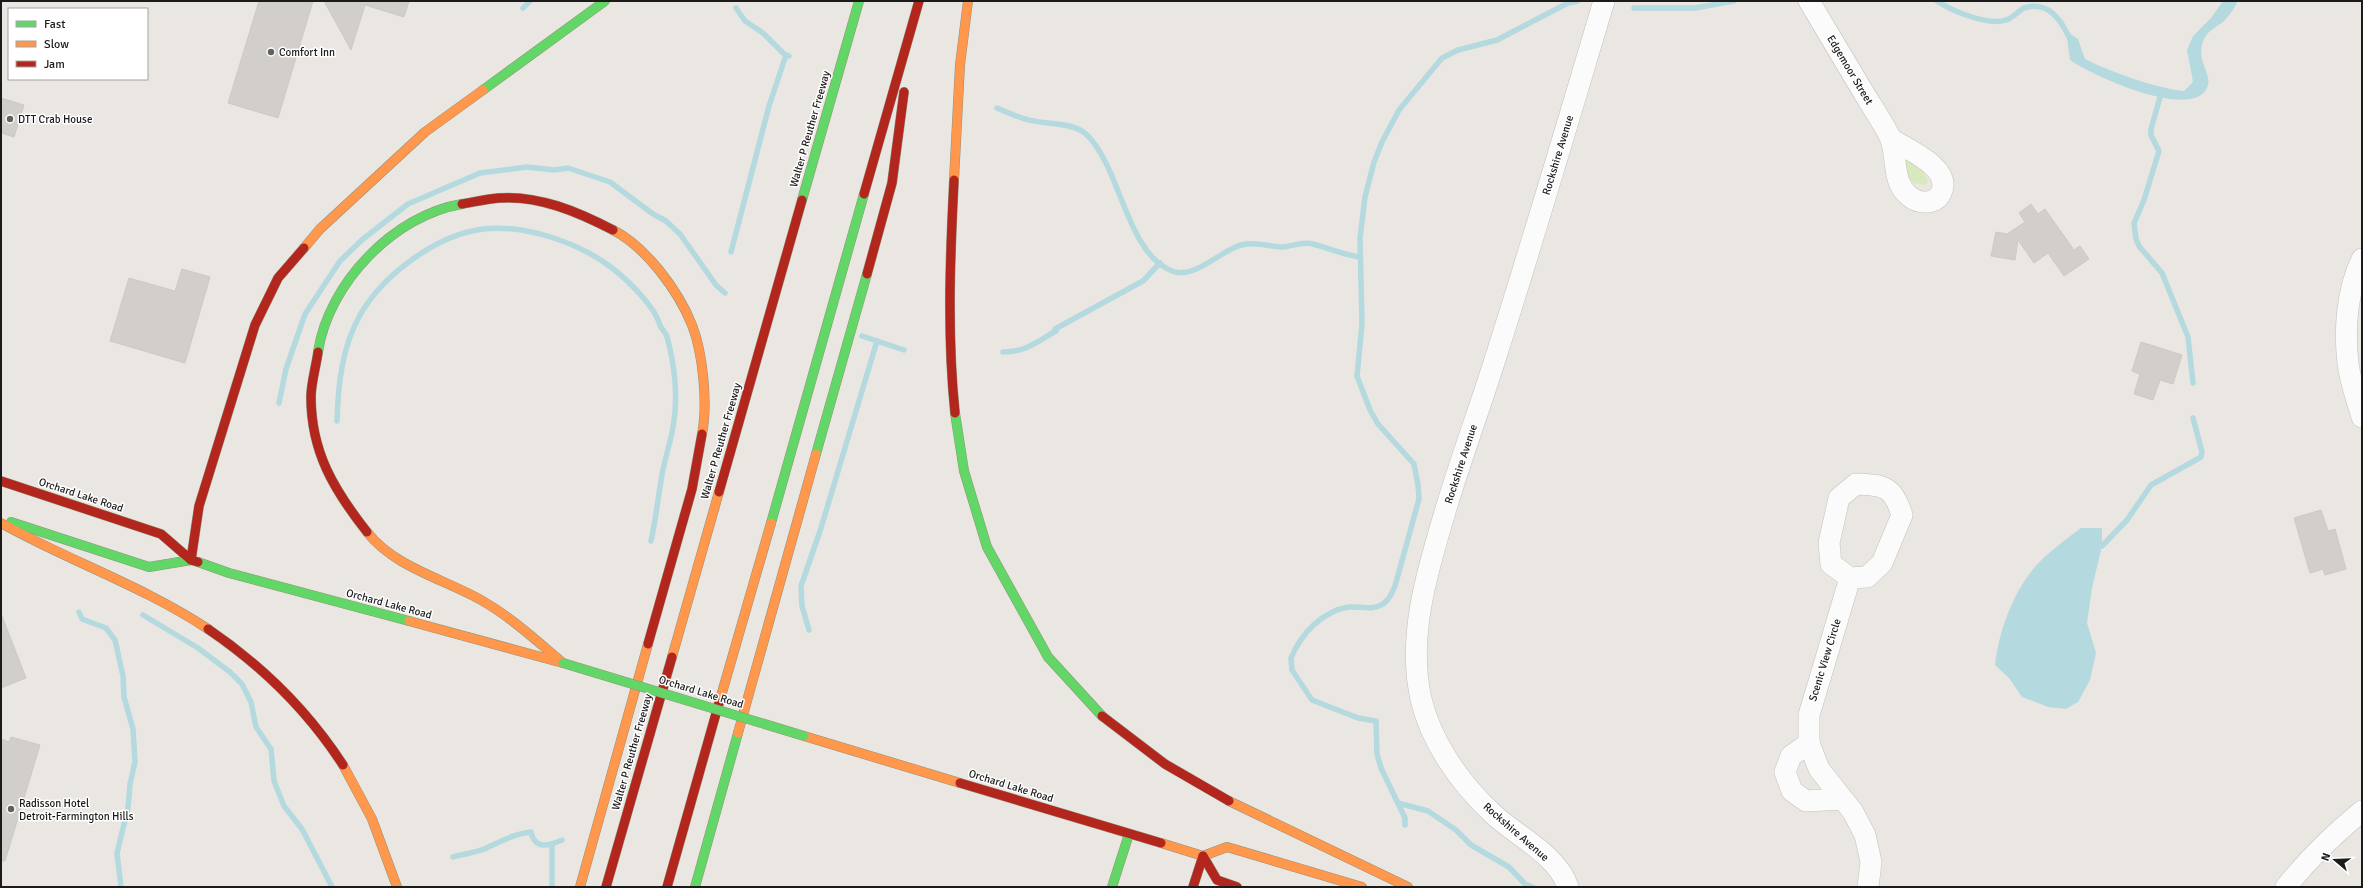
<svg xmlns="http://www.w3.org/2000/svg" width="2363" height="888" viewBox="0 0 2363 888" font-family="Signika,sans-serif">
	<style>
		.grass { fill: #d8e9be }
		.water { fill: #b4d9df }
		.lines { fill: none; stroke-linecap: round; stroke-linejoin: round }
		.stream { stroke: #b4d9df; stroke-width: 5.5 }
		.building { fill: #d2cfcb; stroke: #cdc8c4 }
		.street-casing { stroke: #c2c1bf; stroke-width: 22 }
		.fast-casing { stroke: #93937a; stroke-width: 10 }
		.slow-casing { stroke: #93937a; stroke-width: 10 }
		.jam-casing { stroke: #93937a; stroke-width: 10 }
		.street { stroke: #fcfbfb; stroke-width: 21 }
		.fast { stroke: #63d668; stroke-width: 9 }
		.slow { stroke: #ff974d; stroke-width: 9 }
		.jam { stroke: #b3261e; stroke-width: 9 }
		.fast-bridge-casing { stroke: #93937a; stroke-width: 10; stroke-linecap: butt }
		.fast-bridge { stroke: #63d668; stroke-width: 9 }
		.poi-dot { fill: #636261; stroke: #fff; stroke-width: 1.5 }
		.labels { text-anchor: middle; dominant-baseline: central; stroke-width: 3; stroke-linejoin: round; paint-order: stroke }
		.poi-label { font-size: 11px; fill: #1b1b1b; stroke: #fff; text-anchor: start }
		.street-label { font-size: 11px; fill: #1b1b1b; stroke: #fff }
	</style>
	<rect width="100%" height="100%" fill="#eae7e2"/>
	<polygon class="grass" points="1904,154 1922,170 1928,181 1926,185 1913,183 1901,168"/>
	<g class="water">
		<path d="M2223,1H2238C2235,7 2229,16 2224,21C2217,27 2208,30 2204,39C2194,61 2214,74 2207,88C2191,121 2091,75 2070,60L2066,31L2078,39L2085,59C2108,71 2158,89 2184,91L2193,82L2187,50L2193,36L2211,18Z"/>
		<path d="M2081,528H2102V546L2092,588L2087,623L2096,653L2090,680L2078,702L2066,709L2048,707L2022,697L2009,678L1995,665C1999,631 2012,595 2034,568C2047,553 2065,540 2081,528Z"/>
	</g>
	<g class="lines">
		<g class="stream">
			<path d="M1937,1C1952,11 1988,26 2006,20C2013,18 2018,11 2024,8C2048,0 2061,20 2069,37"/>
			<polyline points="523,8 530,1"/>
			<polyline points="736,8 745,21 763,33 784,54 789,56"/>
			<polyline points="1634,8 1695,8 1734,1"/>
			<polyline points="2161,94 2151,129 2151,135 2159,151 2144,200 2134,223 2136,239 2139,246 2162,273 2188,337 2193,383"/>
			<path d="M997,108C1006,112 1015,116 1025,119C1043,125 1071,121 1086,134C1121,167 1126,253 1172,271C1195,280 1221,250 1241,245C1256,241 1269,247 1283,247C1293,246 1303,241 1313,244C1329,248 1343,255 1360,257"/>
			<polyline points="731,252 769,106 786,55"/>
			<polyline points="862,336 904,350"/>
			<path d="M1003,352C1026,352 1036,342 1056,331L1055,329L1143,281L1160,263"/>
			<polyline points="279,403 286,369 305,314 340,261 363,239 408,204 480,173 527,167 554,170 568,168 610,182 653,214 666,221 680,234 716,285 725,293"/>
			<path d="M337,421C338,385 342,347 360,315C383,275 436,235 483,229C525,224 580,243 612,268C629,281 655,307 660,325C661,329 666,332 667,337C674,362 678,394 674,420C672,439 665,457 662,475C658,497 656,519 651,541"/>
			<polyline points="2102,546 2127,520 2151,485 2201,457 2202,452 2193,418"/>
			<polyline points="79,612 82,619 106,628 115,640 123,676 124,697 133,729 135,762 130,784 128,808 117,853 121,887"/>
			<polyline points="143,615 198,648 230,672 242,684 251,702 256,727 271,749 274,781 284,806 302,829 332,887"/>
			<polyline points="809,630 802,606 801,586 821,528 877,341"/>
			<polyline points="1398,803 1428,811 1456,830 1471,845 1509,867 1525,884 1533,887"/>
			<path d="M1405,825V818L1381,768L1377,754L1376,721L1358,718L1312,700L1292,670L1291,658C1301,634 1322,611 1349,607C1360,606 1372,611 1383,604C1389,600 1392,593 1395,586L1419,499L1418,485L1414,464L1378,424L1370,410L1357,376L1362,324L1360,238L1365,197L1374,162L1382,142L1399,110L1442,58L1458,50L1497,40L1568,3L1578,1"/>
			<path d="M453,857C463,854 474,853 484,849C500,842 513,834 531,832C535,850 548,846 562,840"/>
			<polyline points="552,887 552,844"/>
		</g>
	</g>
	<g class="building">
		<polygon points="259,1 313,1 278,118 228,103"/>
		<polygon points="324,1 409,1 404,17 365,5 351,50"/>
		<polygon points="1,98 24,105 14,137 1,133"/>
		<polygon points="2031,204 2038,214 2045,209 2074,250 2080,246 2089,259 2064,276 2048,253 2034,263 2018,240 2015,260 1991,256 1996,232 2007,234 2025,222 2019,213"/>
		<polygon points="182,269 210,277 185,363 110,341 129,278 175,291"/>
		<polygon points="2141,342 2182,355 2173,384 2160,380 2153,400 2134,394 2140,374 2132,371"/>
		<polygon points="2321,510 2328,531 2335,529 2346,569 2325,575 2323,569 2310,573 2294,518"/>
		<polygon points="2,616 26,678 1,688 1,617"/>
		<polygon points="11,737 40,745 5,861 1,861 1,739 9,742"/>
	</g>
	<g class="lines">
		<g class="street-casing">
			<g id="street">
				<path d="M1809,1C1827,31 1844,60 1862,90C1871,105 1882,121 1890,137C1898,156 1891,181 1909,196C1918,204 1935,205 1941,193C1953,168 1908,150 1891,139"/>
				<path d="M2362,259C2347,290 2344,329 2348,363C2350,381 2357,400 2362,417"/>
				<path d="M1856,484C1884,485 1893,486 1902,515L1882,563L1867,577L1850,578L1831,564L1829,543L1839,498Z"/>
				<polyline points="1850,578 1809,715 1809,743 1819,769 1853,812 1865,835 1871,862 1868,887"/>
				<polyline points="1809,743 1791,756 1785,772 1792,791 1806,801 1842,799"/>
				<path d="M1568,887C1557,854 1516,836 1492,813C1460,783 1431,742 1421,699C1407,637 1427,572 1445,512C1461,458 1481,405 1498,350C1535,234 1569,118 1604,1"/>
				<path d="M2286,887C2309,858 2334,834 2362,811"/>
			</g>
		</g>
		<g class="fast-casing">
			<g id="fast">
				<polyline points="483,90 605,1"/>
				<polyline points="802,200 859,1"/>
				<path d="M318,352C328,284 394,215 462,204"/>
				<polyline points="955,413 964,471 987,547 1048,657 1102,716"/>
				<polyline points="816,454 867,274"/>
				<polyline points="11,522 149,567 191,560"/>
				<polyline points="771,523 864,194"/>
				<polyline points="198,562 229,573 409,621"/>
				<polyline points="695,887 738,733"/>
				<polyline points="1112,887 1129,834"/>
			</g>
		</g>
		<g class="slow-casing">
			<g id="slow">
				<polyline points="954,180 960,65 968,1"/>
				<path d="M613,230C646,247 678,290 692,325C703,353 708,404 702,434"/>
				<polyline points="304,248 320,229 425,132 483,90"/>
				<path d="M1,523C69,561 143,586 208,629"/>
				<path d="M367,532C394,567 444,579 481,600C511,617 537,641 563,663"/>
				<polyline points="409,621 563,663"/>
				<polyline points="672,657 719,492"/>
				<polyline points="719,703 771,523"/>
				<polyline points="738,733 816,454"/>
				<polyline points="804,736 960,783"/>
				<polyline points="343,765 372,819 397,887"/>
				<polyline points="1229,801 1408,887"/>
				<polyline points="1161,843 1203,856 1227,847 1362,887"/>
				<polyline points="580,887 648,644"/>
			</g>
		</g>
		<g class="jam-casing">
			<g id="jam">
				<path d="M954,180C950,258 947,336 955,413"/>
				<polyline points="864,194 919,1"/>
				<path d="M462,204C474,202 487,199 499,198C539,195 578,212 613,230"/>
				<polyline points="867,274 892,183 904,92"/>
				<path d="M318,352C316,367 311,383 311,397C311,452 334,490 367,532"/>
				<polyline points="1,481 161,534 191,560 198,562"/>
				<polyline points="719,492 802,200"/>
				<polyline points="191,560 199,506 255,325 278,278 304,248"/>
				<path d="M208,629C261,665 308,711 343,765"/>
				<polyline points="648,644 692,489 702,434"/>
				<polyline points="1102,716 1165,764 1229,801"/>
				<polyline points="960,783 1161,843"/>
				<polyline points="1203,856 1217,880 1237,887"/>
				<polyline points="606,887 672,657"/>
				<polyline points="667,887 719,703"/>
				<polyline points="1193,887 1203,856"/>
			</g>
		</g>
		<use href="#street" class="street"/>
		<use href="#fast" class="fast"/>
		<use href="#slow" class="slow"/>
		<use href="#jam" class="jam"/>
		<g class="fast-bridge-casing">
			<polyline id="fast-bridge" points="563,663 804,736"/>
		</g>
		<use href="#fast-bridge" class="fast-bridge"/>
	</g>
	<g class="poi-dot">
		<circle cx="271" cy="52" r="4"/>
		<circle cx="10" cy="119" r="4"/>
		<circle cx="11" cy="809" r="4"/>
	</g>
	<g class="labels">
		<g class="poi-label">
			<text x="279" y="52">Comfort Inn</text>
			<text x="18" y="119">DTT Crab House</text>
			<text x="19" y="803">Radisson Hotel<tspan x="19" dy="13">Detroit-Farmington Hills</tspan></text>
		</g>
		<g class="street-label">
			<text transform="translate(1850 70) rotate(59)">Edgemoor Street</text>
			<text transform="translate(810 129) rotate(-74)">Walter P Reuther Freeway</text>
			<text transform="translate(1558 155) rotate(-73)">Rockshire Avenue</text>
			<text transform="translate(721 441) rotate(-74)">Walter P Reuther Freeway</text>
			<text transform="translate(1461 464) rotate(-72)">Rockshire Avenue</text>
			<text transform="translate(81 495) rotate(18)">Orchard Lake Road</text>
			<text transform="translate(389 604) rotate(15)">Orchard Lake Road</text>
			<text transform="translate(1825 660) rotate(-73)">Scenic View Circle</text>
			<text transform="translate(701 692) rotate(17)">Orchard Lake Road</text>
			<text transform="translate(632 752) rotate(-74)">Walter P Reuther Freeway</text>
			<text transform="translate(1011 786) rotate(17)">Orchard Lake Road</text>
			<text transform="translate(1516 832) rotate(41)">Rockshire Avenue</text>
		</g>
	</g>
	<rect width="2363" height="888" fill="none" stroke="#1b1b1b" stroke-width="4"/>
	<rect x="8" y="8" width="140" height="72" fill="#ffffff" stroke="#a4a4a4"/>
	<rect x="16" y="21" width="20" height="6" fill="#63d668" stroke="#a4a4a4"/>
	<text x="44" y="28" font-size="12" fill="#1b1b1b">Fast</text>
	<rect x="16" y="41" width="20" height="6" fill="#ff974d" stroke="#a4a4a4"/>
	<text x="44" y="48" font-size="12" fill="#1b1b1b">Slow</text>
	<rect x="16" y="61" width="20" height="6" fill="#b3261e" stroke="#a4a4a4"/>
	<text x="44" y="68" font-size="12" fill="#1b1b1b">Jam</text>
	<g transform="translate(2335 860) rotate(289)" stroke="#ffffff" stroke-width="3" paint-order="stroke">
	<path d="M0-3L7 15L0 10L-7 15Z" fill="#1b1b1b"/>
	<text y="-6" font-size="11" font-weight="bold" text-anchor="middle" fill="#1b1b1b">N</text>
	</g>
</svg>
